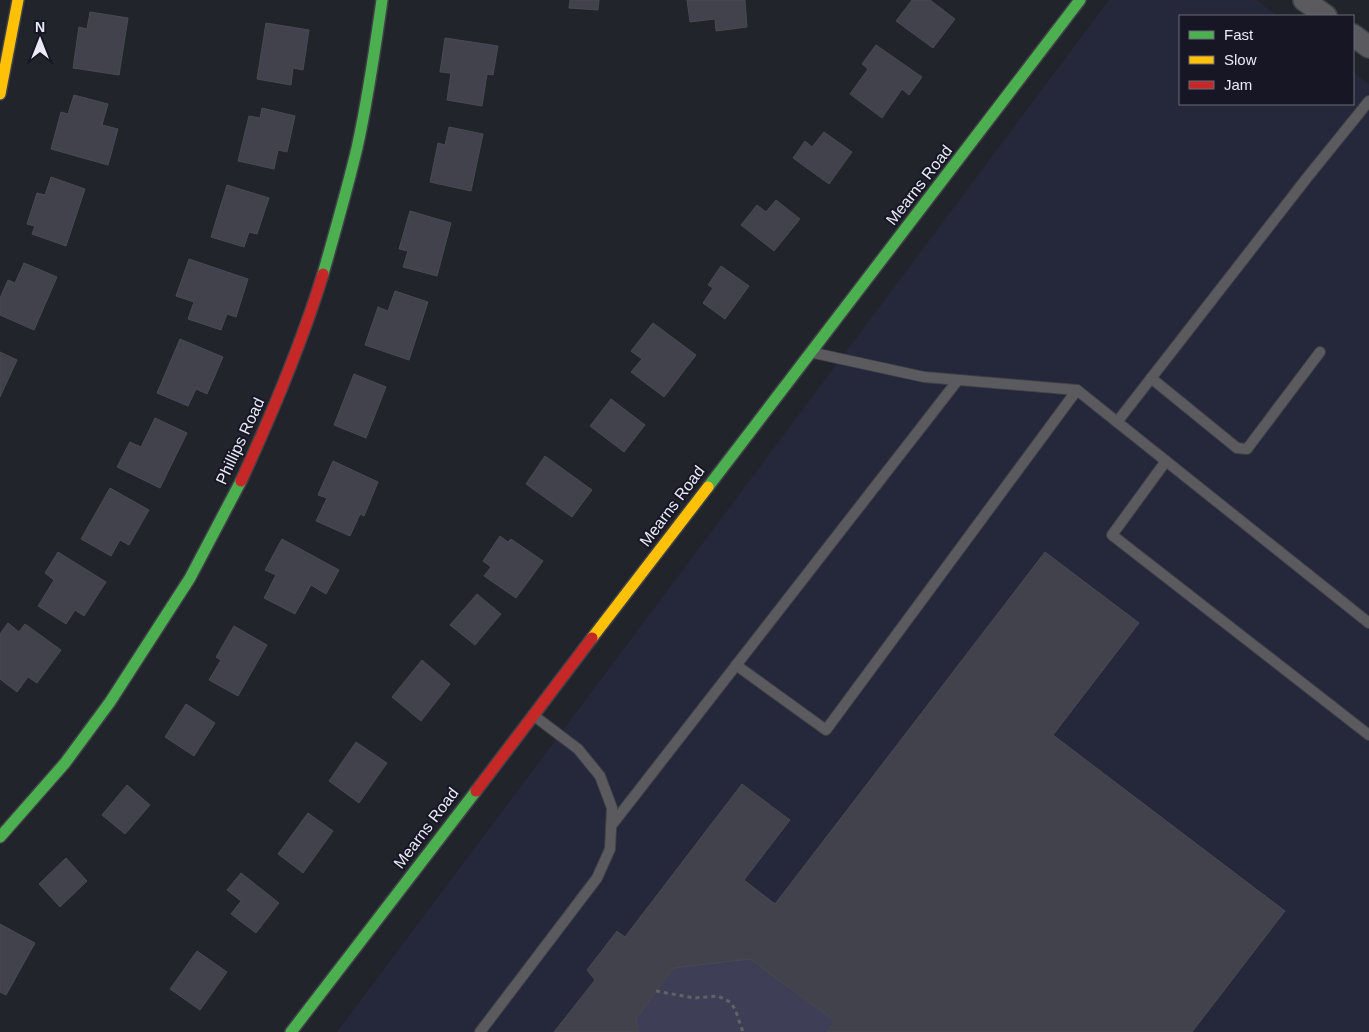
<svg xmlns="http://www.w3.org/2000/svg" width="1369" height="1032" viewBox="0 0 1369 1032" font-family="Arial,sans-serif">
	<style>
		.built { fill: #25273a }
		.green { fill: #3e3f56 }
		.building { fill: #41424c; stroke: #494a51 }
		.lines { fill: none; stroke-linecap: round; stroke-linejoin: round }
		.lane-casing { stroke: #3f4147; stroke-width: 12 }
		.street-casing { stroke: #3f4147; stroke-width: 24 }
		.fast-casing { stroke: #3f4147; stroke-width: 14 }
		.slow-casing { stroke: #3f4147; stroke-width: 14 }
		.jam-casing { stroke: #3f4147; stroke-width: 14 }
		.path { stroke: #626266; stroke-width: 3; stroke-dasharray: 4 4; stroke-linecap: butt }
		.lane { stroke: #5b5b5f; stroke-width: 10 }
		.street { stroke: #5b5b5f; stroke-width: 21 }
		.fast { stroke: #4caf50; stroke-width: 11 }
		.slow { stroke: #ffc107; stroke-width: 11 }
		.jam { stroke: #c62828; stroke-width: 11 }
		.labels { text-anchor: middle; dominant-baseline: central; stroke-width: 4; stroke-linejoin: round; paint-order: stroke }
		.street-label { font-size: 16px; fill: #eaebf6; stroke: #161625 }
	</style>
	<rect width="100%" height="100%" fill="#22242c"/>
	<polygon class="built" points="1109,0 1256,0 1278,16 1180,16 1180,104 1353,104 1353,72 1369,84 1369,1032 337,1032"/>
	<polygon class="green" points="750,959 835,1021 827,1032 638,1032 636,1019 673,968"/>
	<g class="building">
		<polygon points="570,0 599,0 598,10 569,8"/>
		<polygon points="687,0 745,0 747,27 716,31 715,19 690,22"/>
		<polygon points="912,0 930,0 955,19 933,48 896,21"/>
		<polygon points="90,12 128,18 119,75 73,68 79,27 87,29"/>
		<polygon points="266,23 309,30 303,70 293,68 291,85 257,79"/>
		<polygon points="445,38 498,46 493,75 487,74 482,106 447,100 451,73 440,72"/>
		<polygon points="876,45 922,77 909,95 902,89 882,118 850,94 868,69 862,64"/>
		<polygon points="74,95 108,104 102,125 118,129 108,165 51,149 61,112 68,114"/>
		<polygon points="262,108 295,116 287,152 278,150 274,169 238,161 249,116 260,118"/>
		<polygon points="449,127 483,134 471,191 430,182 438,143 445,145"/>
		<polygon points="824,132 852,152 829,184 793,158 805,141 812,147"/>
		<polygon points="51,177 85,189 66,246 32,234 35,226 27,224 37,193 45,195"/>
		<polygon points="227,185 269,198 257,234 249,232 244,247 211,237"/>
		<polygon points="776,200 800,219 774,251 741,225 757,205 766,212"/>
		<polygon points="410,211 451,223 437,276 403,267 408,251 399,249"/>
		<polygon points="189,259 248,279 236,317 227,314 221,330 188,319 194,302 176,296"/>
		<polygon points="24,263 57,277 34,330 0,315 0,298 8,280 15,283"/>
		<polygon points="721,266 749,286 725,319 703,303 713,288 708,285"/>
		<polygon points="395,291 428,302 409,360 365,345 378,307 388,311"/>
		<polygon points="653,323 696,355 664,397 631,372 642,359 631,351"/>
		<polygon points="180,339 223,357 207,394 196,389 188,406 157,393"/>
		<polygon points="0,352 17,360 0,397"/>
		<polygon points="354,374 386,387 366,438 334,425"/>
		<polygon points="611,399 645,425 624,452 590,426"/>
		<polygon points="155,418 187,433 160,488 117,467 130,442 141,447"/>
		<polygon points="545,456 592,490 572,517 526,484"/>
		<polygon points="333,461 378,482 364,516 360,514 350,536 316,521 327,498 318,495"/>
		<polygon points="110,488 149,510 129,545 120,540 111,556 81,539"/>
		<polygon points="500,536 508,542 511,539 543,561 516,598 484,576 491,567 483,561"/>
		<polygon points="282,539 339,570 326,594 311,585 295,614 264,598 276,575 265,570"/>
		<polygon points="58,552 106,582 84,616 75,610 66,624 38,606 54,580 45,573"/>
		<polygon points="1045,552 1139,623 1053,735 1285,911 1192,1032 827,1032 835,1021 750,959 673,968 636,1019 638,1032 554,1032 595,980 587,970 617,931 625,937 742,784 790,820 744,880 775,904"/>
		<polygon points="477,594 501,614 475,645 450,625"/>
		<polygon points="8,623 19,632 25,624 61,650 37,683 28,677 17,692 0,679 0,634"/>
		<polygon points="234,626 267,645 238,696 209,680 221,660 216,657"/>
		<polygon points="422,660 450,684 421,721 392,697"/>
		<polygon points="186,704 215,723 194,756 165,737"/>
		<polygon points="356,742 387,763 359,803 329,781"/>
		<polygon points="127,785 150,805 125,834 102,815"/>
		<polygon points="308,813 333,831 303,873 278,854"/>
		<polygon points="66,858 87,881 60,907 39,884"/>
		<polygon points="241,873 279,903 256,933 231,914 241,901 227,890"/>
		<polygon points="0,924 35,943 6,995 0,992"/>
		<polygon points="197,951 227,972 200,1010 170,989"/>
	</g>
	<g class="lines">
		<g class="lane-casing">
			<g id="lane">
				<polyline points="814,353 924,377 1077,390 1369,623"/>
				<polyline points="1151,378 1237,448 1247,449 1320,352"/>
				<polyline points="1117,422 1306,179 1369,101"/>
				<polyline points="1166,461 1112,535 1369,735"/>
				<polyline points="736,665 826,730 1077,390"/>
				<polyline points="611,826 958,380"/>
				<polyline points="480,1032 597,878 610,849 612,808 600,776 578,749 533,715"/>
			</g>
		</g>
		<g class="street-casing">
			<g id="street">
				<polyline points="1304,0 1326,16"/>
				<polyline points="1353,35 1369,47"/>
			</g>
		</g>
		<g class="fast-casing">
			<g id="fast">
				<path d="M323,274C335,232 347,190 357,148C368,99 375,49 382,0"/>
				<polyline points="708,487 1080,0"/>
				<polyline points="0,837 65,763 110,702 190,578 241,481"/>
				<polyline points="291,1032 476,791"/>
			</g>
		</g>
		<g class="slow-casing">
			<g id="slow">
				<polyline points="0,94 18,0"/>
				<polyline points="592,638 708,487"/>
			</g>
		</g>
		<g class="jam-casing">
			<g id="jam">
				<path d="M241,481C272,414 301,345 323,274"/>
				<polyline points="476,791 592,638"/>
			</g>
		</g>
		<polyline class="path" points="656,991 694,998 718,996 730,1002 735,1009 743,1032"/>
		<use href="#lane" class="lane"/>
		<use href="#street" class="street"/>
		<use href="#fast" class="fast"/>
		<use href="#slow" class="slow"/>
		<use href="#jam" class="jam"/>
	</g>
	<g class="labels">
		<g class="street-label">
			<text transform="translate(919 185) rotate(-52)">Mearns Road</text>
			<text transform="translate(240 441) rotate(-65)">Phillips Road</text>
			<text transform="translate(672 506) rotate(-53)">Mearns Road</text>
			<text transform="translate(426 828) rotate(-53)">Mearns Road</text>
		</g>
	</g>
	<rect x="1179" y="15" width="175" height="90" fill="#161625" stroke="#6b6b79"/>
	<rect x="1189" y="31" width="25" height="8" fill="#4caf50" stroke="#6b6b79"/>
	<text x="1224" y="40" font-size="15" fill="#eaebf6">Fast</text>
	<rect x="1189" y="56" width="25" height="8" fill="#ffc107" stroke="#6b6b79"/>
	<text x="1224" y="65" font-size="15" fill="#eaebf6">Slow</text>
	<rect x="1189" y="81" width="25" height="8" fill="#c62828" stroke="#6b6b79"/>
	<text x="1224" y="90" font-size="15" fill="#eaebf6">Jam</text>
	<g transform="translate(40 40)" stroke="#161625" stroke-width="4" paint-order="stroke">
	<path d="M0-4L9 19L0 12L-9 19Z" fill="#eaebf6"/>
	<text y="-8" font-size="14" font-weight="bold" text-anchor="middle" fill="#eaebf6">N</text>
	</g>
</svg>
